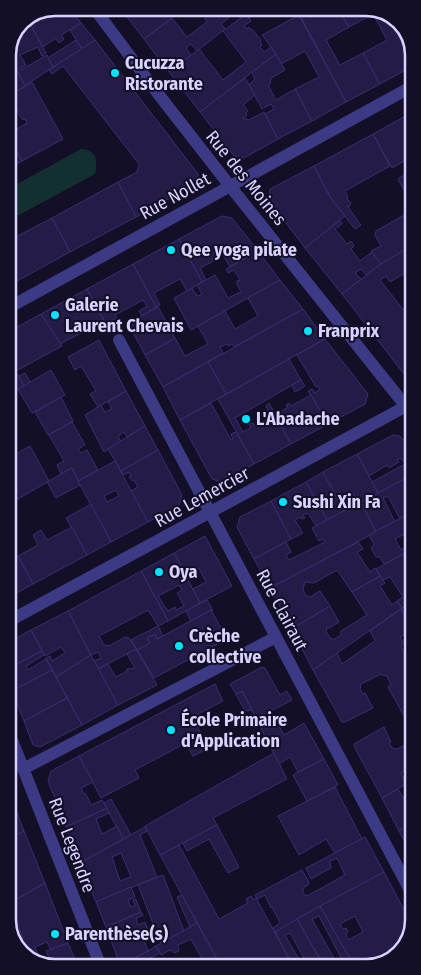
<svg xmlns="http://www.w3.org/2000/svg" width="421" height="975" viewBox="0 0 421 975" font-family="'Fira Sans Condensed',sans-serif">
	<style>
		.green { fill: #12302f }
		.building { fill: #241b47; stroke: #3b2d73; fill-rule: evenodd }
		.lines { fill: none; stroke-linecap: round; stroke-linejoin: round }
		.street { stroke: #3d3a85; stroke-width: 12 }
		.poi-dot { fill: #00e5ff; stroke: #130f26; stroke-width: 2 }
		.labels { text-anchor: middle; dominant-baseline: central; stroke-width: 4; stroke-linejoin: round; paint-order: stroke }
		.poi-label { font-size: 18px; font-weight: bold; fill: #d9d4ff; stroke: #130f26; text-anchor: start }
		.street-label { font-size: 18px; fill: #d9d4ff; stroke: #130f26 }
		.rim { fill: none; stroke: #d9d4ff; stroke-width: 2.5 }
	</style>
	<rect width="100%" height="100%" fill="#130f26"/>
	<path class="green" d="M81,149C96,149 98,162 95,174L8,221V189Z"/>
	<g class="building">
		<polygon points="55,7 69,8 81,23 61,35 64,39 59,43 56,38 43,47 28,20"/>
		<polygon points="120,8 164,8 172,18 144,39"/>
		<polygon points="207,8 227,8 231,16 221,24 225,29 197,51 191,44 186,48 191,55 169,72 144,39 172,18 187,37 207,22 205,19 206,14 209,13"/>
		<polygon points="227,8 268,8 249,18 242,8 231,16"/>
		<polygon points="279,8 290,8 274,16 272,11"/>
		<polygon points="296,8 304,8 306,11 312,8 338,8 349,27 326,40 340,65 363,53 380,84 346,102"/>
		<polygon points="338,8 369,8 387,14 411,59 411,67 380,84 363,53 387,40 373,14 349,27"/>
		<polygon points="246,14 251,21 244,26 247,29 249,27 251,30 252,29 261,40 260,42 262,45 260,47 264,52 271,47 276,54 200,112 169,72 199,49 223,80 246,62 223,31"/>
		<polygon points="299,15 346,102 312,121 295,89 319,77 305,51 281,64 276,54 262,35"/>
		<polygon points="393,18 400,30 403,29 411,40 411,59 390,20"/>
		<polygon points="28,20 46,53 42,56 38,47 20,55 26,65 20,68 21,70 47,55 53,67 25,86 8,52 20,24"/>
		<polygon points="81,23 95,40 82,49 70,30"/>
		<polygon points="76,40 82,49 53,67 48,58"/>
		<polygon points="95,40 198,174 196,184 136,217 118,182 137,172 139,164 63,66 52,74 49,70"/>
		<polygon points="8,53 25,86 8,97 8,85 9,84 8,82"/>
		<polygon points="276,54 285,70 271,78 270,84 268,85 276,100 295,89 312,121 278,139 265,114 274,109 271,104 262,109 249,85 255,79 252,72"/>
		<polygon points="245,78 255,95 243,105 248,111 246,113 247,115 243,118 249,120 264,112 278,139 244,158 234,156 200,112"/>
		<polygon points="32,82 63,139 22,161 8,137 8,134 27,123 26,120 22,119 9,96"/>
		<polygon points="411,113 411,157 392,168 373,134"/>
		<polygon points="373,134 390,166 345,191 348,197 347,199 351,203 349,207 347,206 361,225 355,229 330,197 314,166"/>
		<polygon points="8,137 22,161 8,169"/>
		<polygon points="314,166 330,197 345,216 305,248 268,199 270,189"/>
		<polygon points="405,174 411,186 411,191 406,194 398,179"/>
		<polygon points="118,182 136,217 70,252 52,218"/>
		<polygon points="411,211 411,246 381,264 371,251 381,246 375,235 376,231"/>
		<polygon points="222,216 232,218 258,251 230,267 222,253 217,254 217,259 200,268 206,280 202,282 179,239"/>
		<polygon points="52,218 70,252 8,286 8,241"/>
		<polygon points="340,220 342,224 335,229 347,244 351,241 354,246 351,249 360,261 372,252 381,264 366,275 361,269 355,273 361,279 342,294 305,248"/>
		<polygon points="179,239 202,282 187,291 180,279 154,293 160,305 156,307 133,264"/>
		<polygon points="411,246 412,269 390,282 386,276 380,280 412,321 412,376 404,374 342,294 381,264"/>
		<polygon points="258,251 280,280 191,330 174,298 192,288 197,296 202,294 197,285 215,275 228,298 241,292 237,284 237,281 240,280 234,270 228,273 226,269"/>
		<polygon points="133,264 156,307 142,316 139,311 147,306 143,300 115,315 117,318 109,322 112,324 116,330 111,333 87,289"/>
		<polygon points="280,280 303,309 234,347 232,344 228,346 227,344 220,347 223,353 163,387 145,355 175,338 185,356 208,344 198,326 225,311 235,329 258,316 248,298"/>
		<polygon points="87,289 104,321 60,344 41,314"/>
		<polygon points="158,307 175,338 145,355 128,323"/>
		<polygon points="303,309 325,339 226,394 208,362"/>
		<polygon points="41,314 62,346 16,371 8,357 8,332"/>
		<polygon points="325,339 368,394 365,404 328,424 308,391 312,389 315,393 320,389 318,386 316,387 297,355"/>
		<polygon points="99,340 126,391 98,407 90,394 96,391 81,366 75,370 68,357"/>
		<polygon points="8,357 24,386 15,391 12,386 17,383 12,374 9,375"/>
		<polygon points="289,359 301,380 235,418 243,432 251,428 249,424 253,423 255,426 271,417 266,406 269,403 291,444 254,464 218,399"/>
		<polygon points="208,362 226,394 180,420 163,387"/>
		<polygon points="51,370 65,395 32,413 18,389"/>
		<polygon points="25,373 30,382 24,386 19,376"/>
		<polygon points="301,380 305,386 295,392 292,385"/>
		<polygon points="126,391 145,426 127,437 124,432 118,436 121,442 104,452 85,415 101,405 105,412 112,409 108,402"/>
		<polygon points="311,395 328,424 291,444 275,415 288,407 286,405 289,403 291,406"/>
		<polygon points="61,397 73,421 48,435 35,412"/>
		<polygon points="211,403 231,440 233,439 231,434 236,432 254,464 221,482 212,479 180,420"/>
		<polygon points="72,422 85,445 78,449 81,453 87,450 98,470 78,481 72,468 61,474 57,465 64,461 49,435"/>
		<polygon points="145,426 158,450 121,471 108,449"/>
		<polygon points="393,435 400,436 412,452 412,475 378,493 372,482 405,464 401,458 397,460 399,462 389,468 387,465 369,476 357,454"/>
		<polygon points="30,446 49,481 16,500 9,487 9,458"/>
		<polygon points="158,450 182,495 179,505 148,522 131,491 138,487 134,480 132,481 129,477 131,476 129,472 123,475 121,471"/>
		<polygon points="357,454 378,493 361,502 359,498 356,499 352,492 348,495 354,506 344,511 323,472"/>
		<path d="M115,461L148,522L111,542L78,481ZM116,490L119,496L107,502L104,496Z"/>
		<polygon points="72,468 80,485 56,498 47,482"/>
		<polygon points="323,472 344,511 327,520 306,482"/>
		<polygon points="412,475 412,512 400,519 388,496 383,498 395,522 376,532 361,502"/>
		<polygon points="306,482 327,520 316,526 308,513 303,515 305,518 301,519 300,517 295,520 303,533 291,539 271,501"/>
		<polygon points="271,501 291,539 254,559 237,527 240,517"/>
		<polygon points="361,502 376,532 270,588 254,559 286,542 291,552 286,555 289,560 325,542 323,539 319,541 312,528"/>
		<polygon points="91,504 111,542 87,555 66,518"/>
		<polygon points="412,512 412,530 395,539 401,550 411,542 410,540 412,538 412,550 384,564 380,557 376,557 371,548 374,544 369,535"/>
		<polygon points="72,527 87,555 33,584 18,556 38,545 33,535 41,530 47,540"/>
		<polygon points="205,536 232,586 200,603 193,589 206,582 199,568 185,575 174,553"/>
		<polygon points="358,542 363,549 357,552 370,572 375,568 380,576 352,592 337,570 314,583 305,582 303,589 306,596 312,597 313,595 320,591 330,606 292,629 270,588"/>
		<path d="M174,553L200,603L168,621L141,571ZM179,585L182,590L177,593L184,606L176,610L175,607L168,611L158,596Z"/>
		<polygon points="405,553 412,563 413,602 402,608 397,601 403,597 390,577 383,580 376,569"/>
		<polygon points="18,556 33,584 9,597 9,561"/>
		<polygon points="141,571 168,621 158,626 148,610 99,636 104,645 109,646 125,637 129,638 136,649 98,669 94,661 101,658 98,652 91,655 68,611"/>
		<polygon points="380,576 385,583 380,586 392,605 397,601 402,608 313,670 292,629 330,606 339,622 329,628 327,627 326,632 331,639 335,639 341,635 341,631 367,615 352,592"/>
		<polygon points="207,600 213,611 211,610 191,621 186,611"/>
		<polygon points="406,606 413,618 413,632 401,609"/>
		<polygon points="401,609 412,630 400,637 403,643 401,647 409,661 413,661 413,725 409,725 388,687 391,684 386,675 384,676 381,674 361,684 360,689 363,694 365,693 373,708 345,722 342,722 313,670 337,653 342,664 375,641 370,631"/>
		<polygon points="211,610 227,639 154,678 137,650 150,643 147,638 155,634 157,639"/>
		<polygon points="68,611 91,655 56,677 46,658 50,656 52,661 65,653 61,647 45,656 31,630"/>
		<polygon points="158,626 163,636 157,639 155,634 147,638 150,643 137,650 131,640"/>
		<polygon points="31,630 42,651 9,668 9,642"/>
		<polygon points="136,649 157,685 118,705 98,669 108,664 116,677 126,672 127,669 135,668 127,654"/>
		<polygon points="42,651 44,655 26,666 28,670 46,659 52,670 12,691 9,684 9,668"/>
		<polygon points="91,655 118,705 82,725 56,677"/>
		<polygon points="262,667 265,668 280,695 287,691 292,700 271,711 284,735 304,723 324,759 298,772 290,757 279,764 242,691 236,694 230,684"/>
		<polygon points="52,670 67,698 24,721 12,691"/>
		<polygon points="215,684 223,701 196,715 194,721 209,748 193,756 186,743 135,770 139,778 101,798 79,756"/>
		<polygon points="242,691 252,710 245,711 236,694"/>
		<polygon points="67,698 82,725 40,747 33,745 24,721"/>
		<polygon points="384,727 391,742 389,743 392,748 397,749 413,741 413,766 401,773 406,784 382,798 355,748 354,744"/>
		<polygon points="274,753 287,779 213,818 217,825 160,855 145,826"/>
		<polygon points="79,756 93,782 81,788 83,793 86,794 91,805 102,800 107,808 66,827 48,781 51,771"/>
		<polygon points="324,759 338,785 307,801 293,775"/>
		<polygon points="335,787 362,839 335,853 326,839 299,855 278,816"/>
		<polygon points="398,789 404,799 413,793 413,822 399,831 382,798"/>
		<polygon points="10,795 24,831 10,838"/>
		<polygon points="111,799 131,835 123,839 104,803"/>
		<polygon points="107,808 109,813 96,819 102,834 117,826 123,839 80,863 66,827"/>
		<polygon points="413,822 413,857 399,831"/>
		<polygon points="217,825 239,867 228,873 209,839 187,851 183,843"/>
		<path d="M145,827L147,831L140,835L157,877L96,902L80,863ZM121,853L131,877L120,881L112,857Z"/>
		<polygon points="24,831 45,883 10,903 10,896 13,895 10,890 10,838"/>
		<polygon points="365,837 384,872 275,932 273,928 280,923 272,907 271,908 265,895 257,899 255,895 302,870 309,882 308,885 303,888 303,893 307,896 345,875 337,858 330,861 331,868 311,879 306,868"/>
		<polygon points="179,845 219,919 248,903 246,899 251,896 253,900 256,898 293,966 221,966 160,855"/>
		<path d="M384,872L412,925L404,949L390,958L387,953L379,957L383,964L381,965H353L320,906ZM355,916L363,932L348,940L346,935L348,932L346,928L343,929L340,924Z"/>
		<polygon points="163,875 184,931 161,944 138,885"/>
		<polygon points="45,883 68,943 51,950 47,942 35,947 38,955 28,958 26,957 15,942 23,939 15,916 10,918 10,903"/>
		<polygon points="131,887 135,897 128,900 131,907 135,906 133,900 136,899 141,912 106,927 96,902"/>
		<polygon points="182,895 197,923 190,927 177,897"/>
		<polygon points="320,906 353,964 351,965 345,965 319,916 312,919 336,962 334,963 336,965 323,965 297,919"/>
		<polygon points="141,912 143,915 136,918 138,925 145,922 149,932 142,935 148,951 121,967 106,927"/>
		<polygon points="297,919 323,965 308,965 290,933 285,935 302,965 293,966 275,932"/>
		<polygon points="197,923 221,966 206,966 191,939 178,945 179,951 174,953 170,950 161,955 156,946"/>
		<polygon points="68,943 78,967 52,967 38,962 49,958 46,951"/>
		<polygon points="156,946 160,953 148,959 151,967 121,967"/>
	</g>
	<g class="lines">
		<g class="street">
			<polyline points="94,8 159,95 230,186 412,414"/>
			<polyline points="8,308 411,87"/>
			<polyline points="119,340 413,896"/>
			<polyline points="9,621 412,403"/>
			<polyline points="10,735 101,967"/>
			<polyline points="23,769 276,637"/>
		</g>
	</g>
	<g class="poi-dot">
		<circle cx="115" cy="73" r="5"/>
		<circle cx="171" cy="250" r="5"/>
		<circle cx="55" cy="315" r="5"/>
		<circle cx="308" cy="331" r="5"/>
		<circle cx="246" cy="419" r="5"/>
		<circle cx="283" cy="502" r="5"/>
		<circle cx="159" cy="572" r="5"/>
		<circle cx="179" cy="646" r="5"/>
		<circle cx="171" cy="730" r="5"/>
		<circle cx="55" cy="934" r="5"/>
	</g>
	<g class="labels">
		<g class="poi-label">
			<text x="125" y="63">Cucuzza<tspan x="125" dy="21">Ristorante</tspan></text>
			<text x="181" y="250">Qee yoga pilate</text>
			<text x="65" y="305">Galerie<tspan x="65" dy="21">Laurent Chevais</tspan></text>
			<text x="318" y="331">Franprix</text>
			<text x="256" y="419">L'Abadache</text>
			<text x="293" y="502">Sushi Xin Fa</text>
			<text x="169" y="572">Oya</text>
			<text x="189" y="636">Crèche<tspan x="189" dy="21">collective</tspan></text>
			<text x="181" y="720">École Primaire<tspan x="181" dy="21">d'Application</tspan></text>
			<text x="65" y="934">Parenthèse(s)</text>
		</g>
		<g class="street-label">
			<text transform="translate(246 178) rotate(51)">Rue des Moines</text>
			<text transform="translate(175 196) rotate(-29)">Rue Nollet</text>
			<text transform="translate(202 497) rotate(-29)">Rue Lemercier</text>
			<text transform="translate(282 610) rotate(62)">Rue Clairaut</text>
			<text transform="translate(72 845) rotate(69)">Rue Legendre</text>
		</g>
	</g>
	<path d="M0 0H421V975H0ZM55 16H366A39 39 0 0 1 405 55V920A39 39 0 0 1 366 959H55A39 39 0 0 1 16 920V55A39 39 0 0 1 55 16Z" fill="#130f26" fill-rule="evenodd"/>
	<path class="rim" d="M55 16H366A39 39 0 0 1 405 55V920A39 39 0 0 1 366 959H55A39 39 0 0 1 16 920V55A39 39 0 0 1 55 16Z"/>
</svg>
